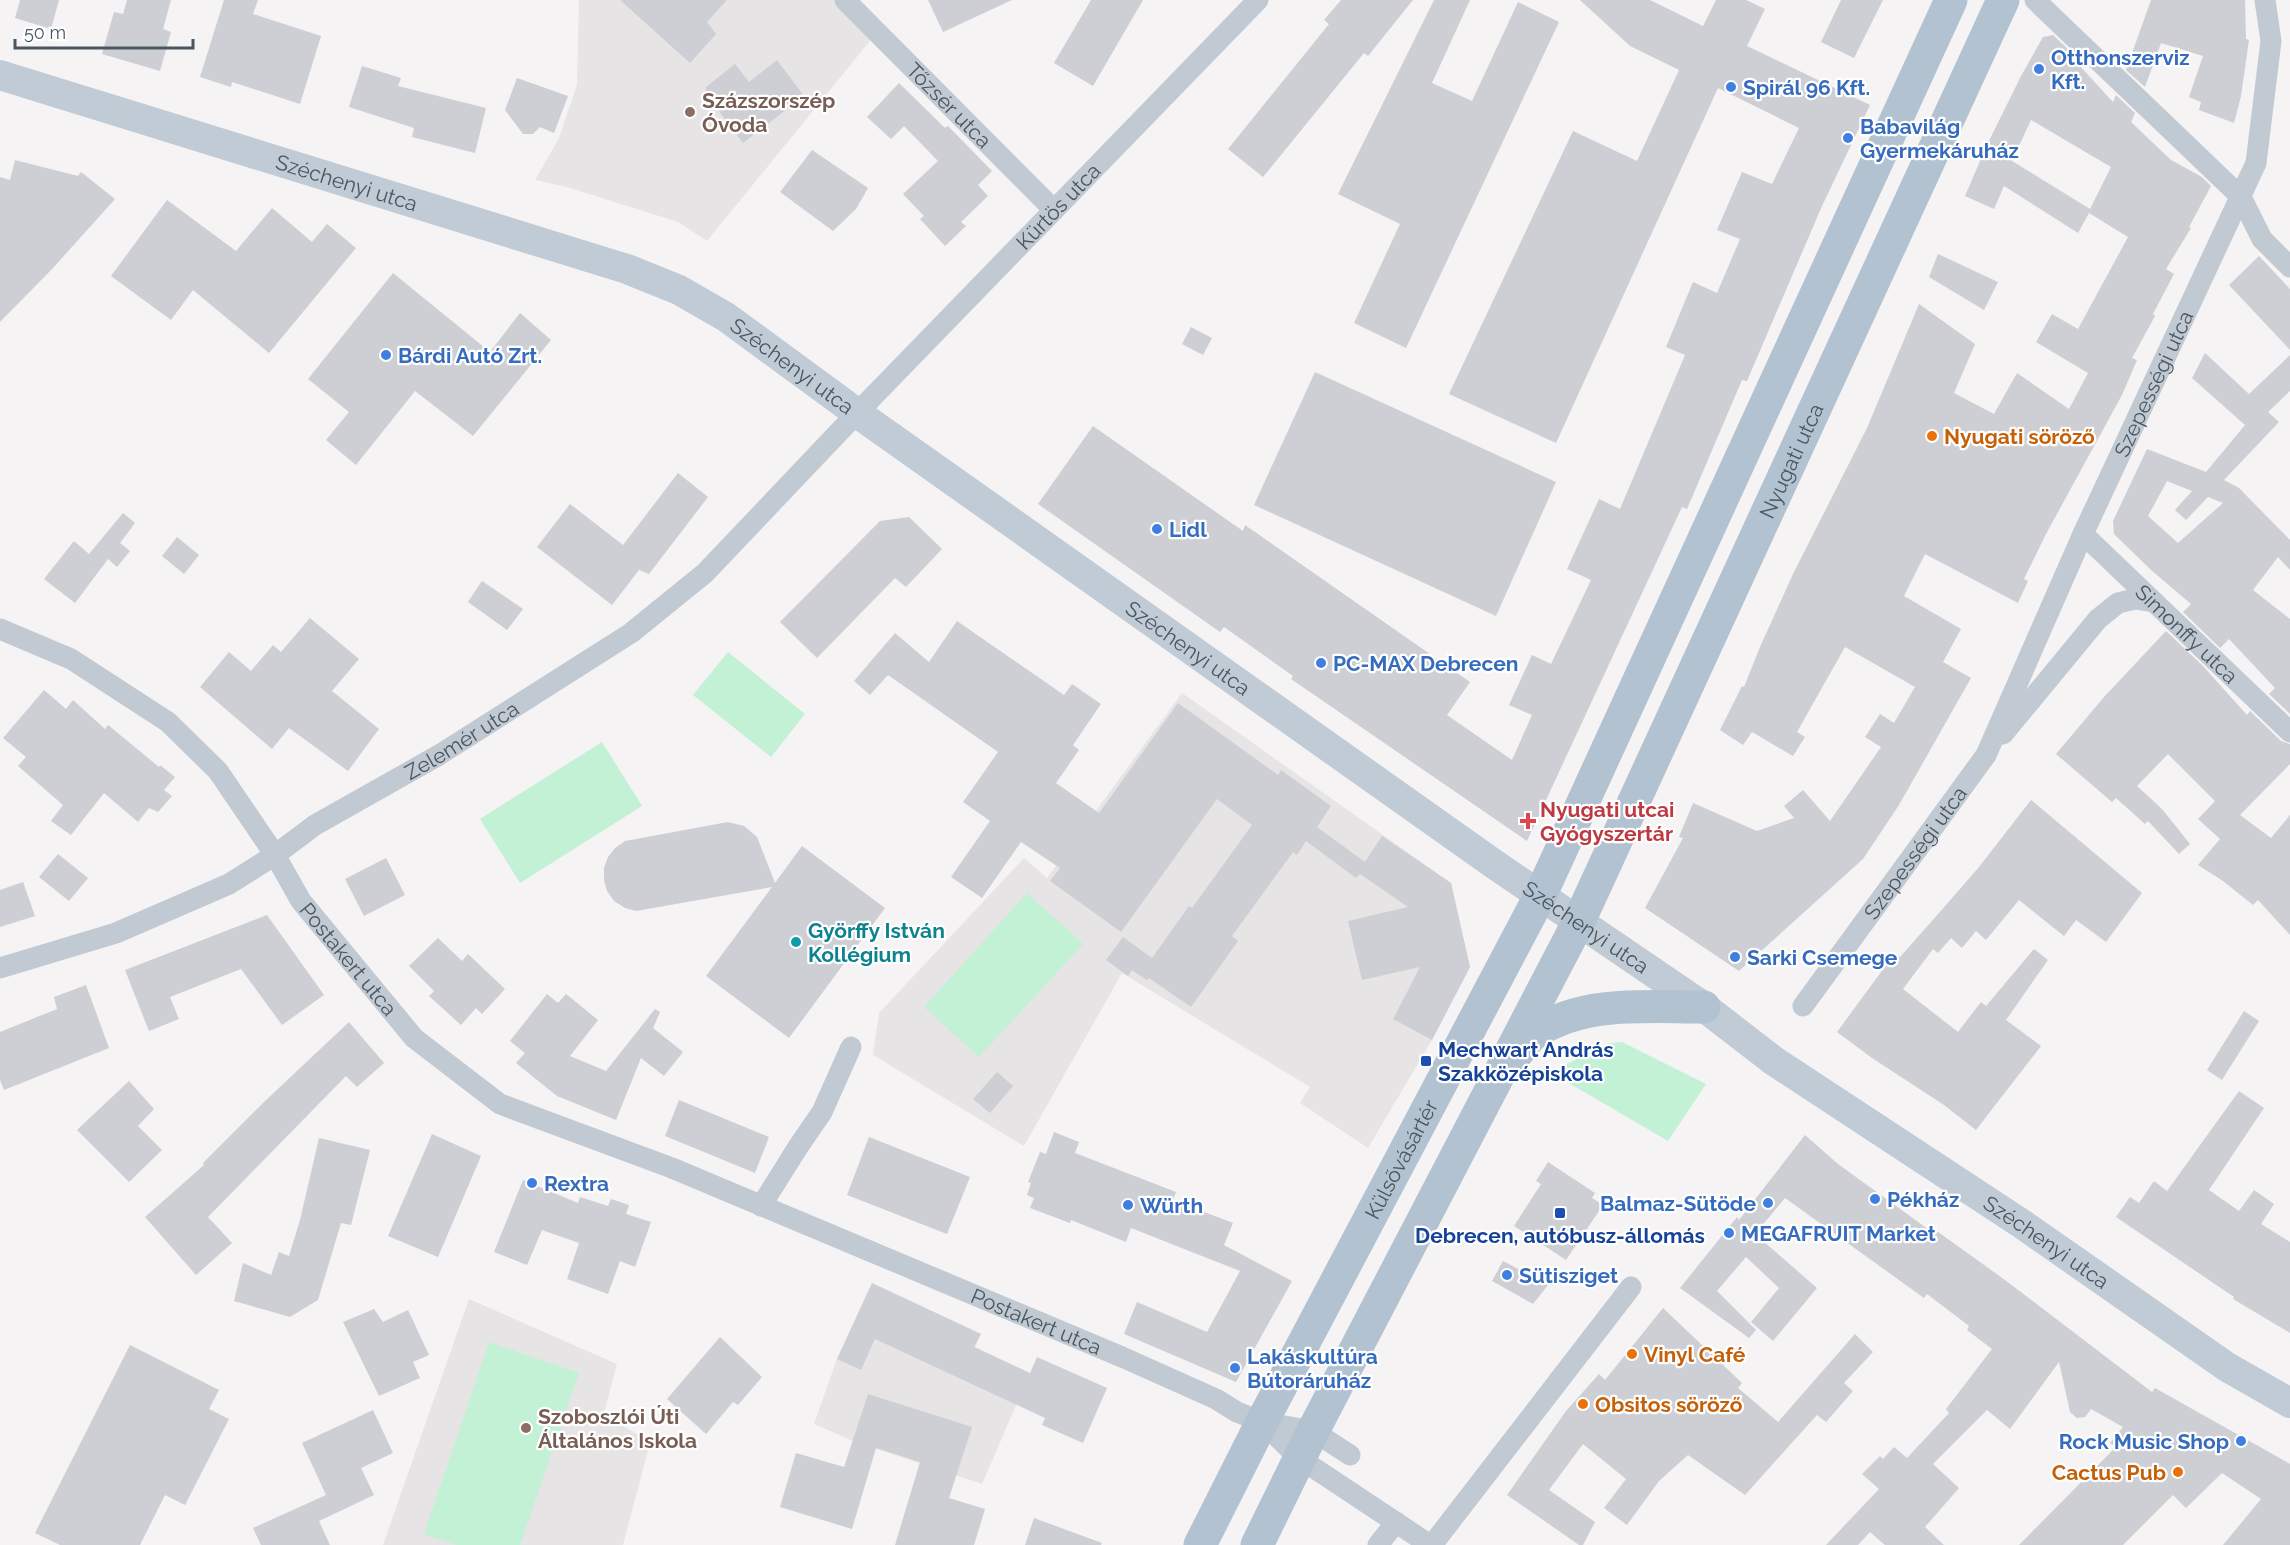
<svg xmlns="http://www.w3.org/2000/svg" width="2290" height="1545" viewBox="0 0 2290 1545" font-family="Raleway,sans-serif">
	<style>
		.education { fill: #e6e4e5 }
		.green { fill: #c3f1d5 }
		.building { fill: #cdcfd5; fill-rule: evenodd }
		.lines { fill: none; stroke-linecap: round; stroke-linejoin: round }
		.street { stroke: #c1cad2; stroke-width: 21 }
		.secondary { stroke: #c1cbd6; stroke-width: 30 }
		.primary { stroke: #b3c2d1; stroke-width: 33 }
		.shop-dot { fill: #3f7fe0; stroke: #fff; stroke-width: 2 }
		.education-dot { fill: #8d6e63; stroke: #fff; stroke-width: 2 }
		.food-dot { fill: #e8710a; stroke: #fff; stroke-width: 2 }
		.health-dot { fill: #e0444e; stroke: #fff; stroke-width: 2 }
		.culture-dot { fill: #0f9aa8; stroke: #fff; stroke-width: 2 }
		.transit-dot { fill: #1a4fb4; stroke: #fff; stroke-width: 2 }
		.labels { text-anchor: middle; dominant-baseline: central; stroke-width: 4.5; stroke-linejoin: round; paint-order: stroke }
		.shop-label { font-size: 21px; font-weight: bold; fill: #366cbe; stroke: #fff; text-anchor: start }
		.education-label { font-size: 21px; font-weight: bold; fill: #785e54; stroke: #fff; text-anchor: start }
		.street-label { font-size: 21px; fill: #4a5661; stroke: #fff }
		.food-label { font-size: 21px; font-weight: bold; fill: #c56008; stroke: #fff; text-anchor: start }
		.health-label { font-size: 21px; font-weight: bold; fill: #be3a42; stroke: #fff; text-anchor: start }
		.culture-label { font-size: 21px; font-weight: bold; fill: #0d838f; stroke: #fff; text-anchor: start }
		.transit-label { font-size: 21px; font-weight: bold; fill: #164399; stroke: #fff; text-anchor: start }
	</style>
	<rect width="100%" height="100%" fill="#f5f3f3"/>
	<g class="education">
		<polygon points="579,0 836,0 873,37 707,241 678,222 567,187 535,180 559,138 577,85"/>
		<polygon points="1182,693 1451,883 1470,967 1432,1040 1368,1148 1300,1103 1310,1087 1122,973 1024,1146 873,1055 879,1013 1024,858 1047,878"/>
		<polygon points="872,1283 981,1334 975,1347 1030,1373 982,1484 853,1441 814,1424 837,1359"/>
		<polygon points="469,1299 617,1364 604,1413 650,1443 623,1545 383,1545"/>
	</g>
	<g class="green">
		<polygon points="728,652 805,714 771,757 693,695"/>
		<polygon points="602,742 642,806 520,883 480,819"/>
		<polygon points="1027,893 1083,944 979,1057 924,1007"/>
		<polygon points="1622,1042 1706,1084 1668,1141 1550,1072 1610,1043"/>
		<polygon points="489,1342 579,1373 520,1545 457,1545 424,1534"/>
	</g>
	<g class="building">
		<polygon points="20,0 59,0 51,29 15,18"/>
		<polygon points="127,0 171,0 163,29 171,32 160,71 102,54 114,12 123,14"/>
		<polygon points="224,0 258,0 253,14 321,36 300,104 232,82 231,87 200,77"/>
		<polygon points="620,0 727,0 707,22 716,34 690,63"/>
		<polygon points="928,0 1012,0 943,32"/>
		<polygon points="1091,0 1143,0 1093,86 1054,63"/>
		<polygon points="1341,0 1413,0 1368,56 1364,53 1263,177 1228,149 1329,24 1324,20"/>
		<polygon points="1434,0 1470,0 1432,83 1472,101 1518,2 1559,22 1406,348 1354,323 1400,224 1338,194"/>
		<polygon points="1580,0 1650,0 1703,26 1716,0 1746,0 1765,9 1747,46 1870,105 1822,206 1747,381 1742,380 1687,509 1682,507 1527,841 1291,679 1293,676 1224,627 1220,632 1038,504 1093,426 1243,531 1245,525 1470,682 1447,715 1512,760 1532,715 1509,705 1532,655 1551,664 1591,580 1567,569 1599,499 1620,509 1685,355 1666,347 1693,282 1717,293 1740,239 1717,230 1742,172 1772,184 1799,128 1718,88 1556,443 1449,394 1573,131 1637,161 1679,70 1630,46"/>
		<polygon points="1841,0 1883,0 1854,58 1821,42"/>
		<polygon points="2151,0 2245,0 2246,39 2249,40 2241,96 2234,123 2199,110 2201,102 2189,97 2203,56 2161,43 2145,87 2126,70"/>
		<path d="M2053,35L2069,50L2068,53L2113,102L2116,95L2135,113L2131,122L2171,160L2202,177L2211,186L2189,227L2191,228L2166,269L2174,274L2153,314L2155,316L2132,358L2137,360L2122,395L2046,534L2024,579L2028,581L2018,603L1925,554L1904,596L1961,629L1943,662L1971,678L1899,805L1863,859L1739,971L1645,908L1683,838L1679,837L1693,803L1757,831L1794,818L1784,806L1803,790L1830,821L1881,747L1865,737L1880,714L1894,723L1915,687L1845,647L1797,732L1805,737L1793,756L1752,732L1743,745L1720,730L1742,686L1744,687L1760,647L1793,574L1867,428L1919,304L1975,344L1954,393L1994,414L2017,373L2069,409L2088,373L2036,342L2052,314L2078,329L2128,237L2089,213L2078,233L2004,186L1994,209L1965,196L1986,147L2021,76L2043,37ZM2031,120L2111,167L2090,209L2012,161Z"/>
		<polygon points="777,60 804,96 743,143 706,94 706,87 735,64 749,82"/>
		<polygon points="362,66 401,78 398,86 486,108 475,153 412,137 414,128 349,107"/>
		<polygon points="517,78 568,96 554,133 540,127 533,134 523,134 505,110"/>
		<polygon points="899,83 945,128 948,126 992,171 978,185 988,196 961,222 966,226 945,246 920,219 924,216 903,194 938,161 904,126 891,139 867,117"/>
		<polygon points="812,150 868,188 856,209 833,231 780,192"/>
		<polygon points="15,160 78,176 81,172 115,199 53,268 0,322 0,177 10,180"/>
		<polygon points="167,200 236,251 272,208 312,242 327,224 356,248 269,353 193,290 171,320 111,276"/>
		<polygon points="1938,254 1998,282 1984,310 1929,277"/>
		<polygon points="2259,256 2290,289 2290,350 2229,285"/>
		<polygon points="393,273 490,352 520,313 551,340 473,436 415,391 356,465 326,440 349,412 308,379"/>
		<polygon points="1191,327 1212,338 1203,355 1182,344"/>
		<path d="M2205,353L2249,394L2290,355V391L2268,412L2279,422L2224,480L2239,488L2290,540V570L2278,557L2253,590L2290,619V714L2269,694L2275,688L2229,639L2220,648L2183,612L2191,604L2151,570L2114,534L2113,521L2147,449L2206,472L2245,425L2192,378ZM2167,481L2192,491L2175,510L2186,520L2208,497L2223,503L2178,543L2148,516Z"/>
		<polygon points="1315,372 1556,482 1496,616 1254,505"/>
		<polygon points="678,473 708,497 649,574 639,570 612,605 537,547 570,504 623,545"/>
		<polygon points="123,513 135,523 120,543 130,551 117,567 108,559 75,603 44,579 74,541 89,554"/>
		<polygon points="909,517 942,549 906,587 895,578 817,658 780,622 880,521"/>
		<polygon points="177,537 199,555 184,574 162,556"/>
		<polygon points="482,581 523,609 507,630 468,602"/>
		<polygon points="310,618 359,659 332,691 379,729 348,771 289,728 272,749 200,687 229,652 251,671 273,645 281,652"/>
		<polygon points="957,621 1064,695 1072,684 1101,704 1073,745 1079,750 1056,783 1099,813 1178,703 1278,775 1281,770 1331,806 1317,827 1365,862 1382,836 1451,883 1470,967 1432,1040 1393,1019 1420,967 1362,980 1348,921 1408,907 1360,874 1356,878 1306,841 1297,855 1293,852 1232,936 1238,941 1191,1007 1149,978 1147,980 1132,970 1128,976 1106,960 1123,937 1152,958 1189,906 1192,908 1252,825 1217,799 1121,932 1050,881 1060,868 1021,842 982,898 951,877 990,821 963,802 998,752 888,675 870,695 854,681 895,633 929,662"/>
		<polygon points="2166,631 2203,666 2247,715 2250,711 2281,741 2290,744 2290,764 2240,815 2271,838 2290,815 2290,935 2258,900 2253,905 2223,881 2198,865 2220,839 2198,819 2215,801 2168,754 2137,786 2162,809 2190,844 2179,854 2148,821 2145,824 2116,798 2112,802 2056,754 2104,697"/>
		<polygon points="44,690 66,709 73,700 105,729 108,725 159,767 160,765 175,777 164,790 172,796 158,812 149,808 138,822 104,793 71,835 51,821 63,805 18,766 26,757 3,738"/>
		<polygon points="2031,800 2142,893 2106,942 2076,920 2064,936 2019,900 1986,940 1976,931 1962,948 1951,938 1938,953 1933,949 1903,989 1958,1032 1981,1002 1986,1006 2034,949 2048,960 2006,1020 2041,1046 1976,1130 1944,1105 1872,1058 1837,1032 1895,953 1900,957 1946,905 1979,867"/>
		<polygon points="728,822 744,826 757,837 775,883 802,846 885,908 789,1038 706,976 772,887 636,911 625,908 614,901 607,891 604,880 604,868 608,857 615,848 625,841"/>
		<polygon points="58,854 88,878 69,901 39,877"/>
		<polygon points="386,858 405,895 364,916 345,879"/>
		<polygon points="23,882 35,916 0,927 0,890"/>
		<polygon points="267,915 324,995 282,1025 241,969 170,997 179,1019 149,1031 125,970"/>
		<polygon points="438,938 462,961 468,954 505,989 482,1014 476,1008 461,1025 429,996 434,991 409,966"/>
		<polygon points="86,985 109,1048 4,1090 0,1080 0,1032 57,1009 54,997"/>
		<polygon points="547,994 558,1003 566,994 598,1020 570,1056 606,1071 655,1009 660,1012 653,1028 683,1052 664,1076 641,1058 616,1120 557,1096 516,1063 525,1053 510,1041"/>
		<polygon points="2244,1011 2259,1021 2222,1080 2207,1070"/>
		<polygon points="349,1022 384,1063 357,1087 346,1076 208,1217 232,1243 196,1275 145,1217 204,1165 203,1163 264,1102"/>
		<polygon points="997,1072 1013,1086 990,1113 973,1099"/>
		<polygon points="129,1081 154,1109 138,1126 162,1150 129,1182 77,1130"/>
		<polygon points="2239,1091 2264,1108 2209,1190 2239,1211 2254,1190 2274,1204 2261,1224 2290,1242 2290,1333 2233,1299 2234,1297 2116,1217 2130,1197 2139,1203 2154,1181 2167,1191"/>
		<polygon points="679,1100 769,1137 755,1173 665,1136"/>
		<polygon points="1054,1132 1079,1142 1075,1153 1176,1192 1173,1200 1233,1223 1224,1245 1292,1281 1236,1382 1124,1334 1137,1302 1207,1332 1240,1271 1131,1228 1126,1242 1071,1220 1070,1223 1030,1208 1034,1198 1027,1195 1031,1183 1028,1182 1040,1152 1046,1154"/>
		<polygon points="432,1134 481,1156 438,1257 388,1236"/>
		<polygon points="1805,1135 1838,1164 1932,1232 1934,1229 2005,1280 2152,1392 2155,1388 2290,1464 2290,1545 2223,1545 2261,1499 2222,1473 2186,1508 2173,1495 2123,1545 2019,1545 2116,1447 2110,1443 2123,1427 2091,1409 2085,1417 2077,1418 2070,1412 2059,1362 2010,1429 1987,1410 1933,1464 1959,1488 1925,1527 1944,1545 1885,1545 1870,1532 1858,1545 1826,1545 1879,1489 1862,1474 1880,1456 1883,1459 1894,1447 1907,1458 1949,1413 1946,1409 1992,1349 1967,1330 1969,1326 1927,1294 1924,1298 1785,1198 1755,1234 1817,1288 1773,1341 1751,1322 1779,1288 1746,1257 1717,1291 1756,1330 1749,1338 1680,1288 1737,1217 1739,1220"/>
		<polygon points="869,1137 970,1177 947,1234 847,1195"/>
		<polygon points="319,1138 370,1150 351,1225 341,1223 318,1300 290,1317 234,1301 243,1263 271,1275 279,1252 289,1256 300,1220"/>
		<polygon points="1548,1162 1595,1193 1592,1198 1603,1205 1566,1260 1514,1226 1541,1184 1536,1181"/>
		<polygon points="523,1180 578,1203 580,1197 608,1206 611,1199 629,1205 626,1214 651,1222 635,1267 620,1261 608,1294 567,1279 579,1243 542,1230 527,1265 494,1252"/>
		<polygon points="1503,1261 1548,1285 1533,1304 1492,1281"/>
		<polygon points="872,1283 981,1334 974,1347 1030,1373 1037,1357 1107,1388 1083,1443 1042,1425 1045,1418 875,1339 861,1370 837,1359"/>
		<polygon points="1663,1308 1742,1383 1738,1388 1778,1422 1855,1334 1873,1352 1844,1383 1853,1391 1826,1422 1817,1415 1745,1495 1688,1455 1659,1481 1627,1525 1604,1508 1626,1479 1583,1444 1549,1490 1595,1522 1583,1545 1579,1545 1507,1495 1566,1411 1599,1374 1605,1380"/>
		<polygon points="374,1309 383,1322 408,1310 429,1355 413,1362 420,1378 379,1396 343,1322"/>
		<polygon points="720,1337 762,1377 738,1405 733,1402 706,1434 667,1399"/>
		<polygon points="130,1345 219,1390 209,1409 229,1419 185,1505 165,1495 140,1545 60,1545 35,1533"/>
		<polygon points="868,1394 972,1427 949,1498 985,1509 974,1545 895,1545 920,1462 876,1448 852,1529 780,1507 796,1453 844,1467"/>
		<polygon points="373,1410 393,1453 361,1468 374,1495 319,1521 330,1545 261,1545 253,1528 326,1495 302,1443"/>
		<polygon points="1034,1518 1102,1543 1101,1545 1025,1545"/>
	</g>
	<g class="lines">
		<g class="street">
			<path id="s1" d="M845,0L1054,210"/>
			<polyline points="2035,0 2241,197 2262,239 2290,267"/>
			<path id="s2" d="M2083,534L2290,732"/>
			<path id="s3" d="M0,629L71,659L168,722L218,771L275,855L301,901L414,1038L500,1104L672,1168L1122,1357L1216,1399L1237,1412L1262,1422L1299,1458L1430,1545"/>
			<polyline points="2003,734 2098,619 2118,603 2135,599 2154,602"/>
			<path id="s4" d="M0,968L116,933L229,884L275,855L315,825L439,755L631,633L705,573L857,413L1258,0"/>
			<path id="s5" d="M1803,1006L1986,755L2083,534L2256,163L2271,41L2265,0"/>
			<polyline points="761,1206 798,1147 822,1112 851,1047"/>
			<polyline points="1262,1422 1313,1431 1350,1455"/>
			<polyline points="1378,1545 1396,1522"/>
			<polyline points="1432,1545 1631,1287"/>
		</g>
		<path class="secondary" id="s6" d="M0,75L627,269L679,290L726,317L857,413L1494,864L1704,1007L1774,1061L2022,1224L2227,1367L2290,1403"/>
		<g class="primary">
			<path d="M1517,1053C1523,1046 1528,1037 1536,1032C1584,1000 1648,1007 1704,1007"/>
			<path id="s7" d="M1200,1545L1262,1422L1540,896L1951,0"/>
			<path id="s8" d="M1257,1545L1313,1431L1579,921L2003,0"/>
		</g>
	</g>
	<g class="shop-dot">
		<circle cx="2039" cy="69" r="6"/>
		<circle cx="1731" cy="87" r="6"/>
		<circle cx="1848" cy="138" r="6"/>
		<circle cx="386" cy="355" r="6"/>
		<circle cx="1157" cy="529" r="6"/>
		<circle cx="1321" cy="663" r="6"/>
		<circle cx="1735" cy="957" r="6"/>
		<circle cx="532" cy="1183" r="6"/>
		<circle cx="1875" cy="1199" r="6"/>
		<circle cx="1768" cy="1203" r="6"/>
		<circle cx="1128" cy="1205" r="6"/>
		<circle cx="1729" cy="1233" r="6"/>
		<circle cx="1507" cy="1275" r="6"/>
		<circle cx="1235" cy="1368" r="6"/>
		<circle cx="2241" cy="1441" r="6"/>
	</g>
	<g class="education-dot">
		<circle cx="690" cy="112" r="6"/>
		<circle cx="526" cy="1428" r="6"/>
	</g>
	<g class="food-dot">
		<circle cx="1932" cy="436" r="6"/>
		<circle cx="1632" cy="1354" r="6"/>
		<circle cx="1583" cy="1404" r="6"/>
		<circle cx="2178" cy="1472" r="6"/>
	</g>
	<path class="health-dot" d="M1525 812h6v6h6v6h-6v6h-6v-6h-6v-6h6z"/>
	<circle class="culture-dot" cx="796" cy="942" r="6"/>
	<g class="transit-dot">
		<rect x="1420" y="1055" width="12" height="12" rx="3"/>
		<rect x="1554" y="1207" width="12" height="12" rx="3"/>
	</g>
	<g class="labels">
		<g class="shop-label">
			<text x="2051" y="57">Otthonszerviz<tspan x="2051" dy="24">Kft.</tspan></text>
			<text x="1743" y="87">Spirál 96 Kft.</text>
			<text x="1860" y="126">Babavilág<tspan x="1860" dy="24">Gyermekáruház</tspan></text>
			<text x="398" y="355">Bárdi Autó Zrt.</text>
			<text x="1169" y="529">Lidl</text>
			<text x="1333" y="663">PC-MAX Debrecen</text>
			<text x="1747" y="957">Sarki Csemege</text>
			<text x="544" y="1183">Rextra</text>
			<text x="1887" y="1199">Pékház</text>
			<text x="1756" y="1203" text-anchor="end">Balmaz-Sütöde</text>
			<text x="1140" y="1205">Würth</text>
			<text x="1741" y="1233">MEGAFRUIT Market</text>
			<text x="1519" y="1275">Sütisziget</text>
			<text x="1247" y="1356">Lakáskultúra<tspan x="1247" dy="24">Bútoráruház</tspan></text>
			<text x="2229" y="1441" text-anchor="end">Rock Music Shop</text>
		</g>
		<g class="education-label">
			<text x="702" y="100">Százszorszép<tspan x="702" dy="24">Óvoda</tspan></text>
			<text x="538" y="1416">Szoboszlói Úti<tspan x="538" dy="24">Általános Iskola</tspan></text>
		</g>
		<g class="street-label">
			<text stroke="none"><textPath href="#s1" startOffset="148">Tőzsér utca</textPath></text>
			<text stroke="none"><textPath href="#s6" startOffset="363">Széchenyi utca</textPath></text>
			<text stroke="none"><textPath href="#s4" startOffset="1323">Kürtös utca</textPath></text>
			<text stroke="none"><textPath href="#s6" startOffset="849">Széchenyi utca</textPath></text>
			<text stroke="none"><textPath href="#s5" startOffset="718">Szepességi utca</textPath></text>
			<text stroke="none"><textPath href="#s8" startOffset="1209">Nyugati utca</textPath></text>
			<text stroke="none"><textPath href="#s2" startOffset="144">Simonffy utca</textPath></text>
			<text stroke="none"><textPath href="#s6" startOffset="1335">Széchenyi utca</textPath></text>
			<text stroke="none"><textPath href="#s4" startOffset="518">Zelemér utca</textPath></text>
			<text stroke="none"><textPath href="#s5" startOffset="190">Szepességi utca</textPath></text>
			<text stroke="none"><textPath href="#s6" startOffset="1821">Széchenyi utca</textPath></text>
			<text stroke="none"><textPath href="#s3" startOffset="492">Postakert utca</textPath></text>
			<text stroke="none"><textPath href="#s7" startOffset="435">Külsővásártér</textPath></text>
			<text stroke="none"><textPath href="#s6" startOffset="2379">Széchenyi utca</textPath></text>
			<text stroke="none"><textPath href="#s3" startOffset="1282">Postakert utca</textPath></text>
		</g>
		<g class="food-label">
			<text x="1944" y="436">Nyugati söröző</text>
			<text x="1644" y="1354">Vinyl Café</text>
			<text x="1595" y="1404">Obsitos söröző</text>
			<text x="2166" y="1472" text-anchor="end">Cactus Pub</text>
		</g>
		<g class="health-label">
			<text x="1540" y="809">Nyugati utcai<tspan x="1540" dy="24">Gyógyszertár</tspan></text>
		</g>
		<g class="culture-label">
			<text x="808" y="930">Györffy István<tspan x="808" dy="24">Kollégium</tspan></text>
		</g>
		<g class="transit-label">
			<text x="1438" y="1049">Mechwart András<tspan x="1438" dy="24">Szakközépiskola</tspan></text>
			<text x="1560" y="1235" text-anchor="middle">Debrecen, autóbusz-állomás</text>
		</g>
	</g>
	<path d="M15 39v9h178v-9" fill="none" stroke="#4a5661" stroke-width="3"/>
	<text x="24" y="39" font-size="18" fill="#4a5661" stroke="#ffffff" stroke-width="4.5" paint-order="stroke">50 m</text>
</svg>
